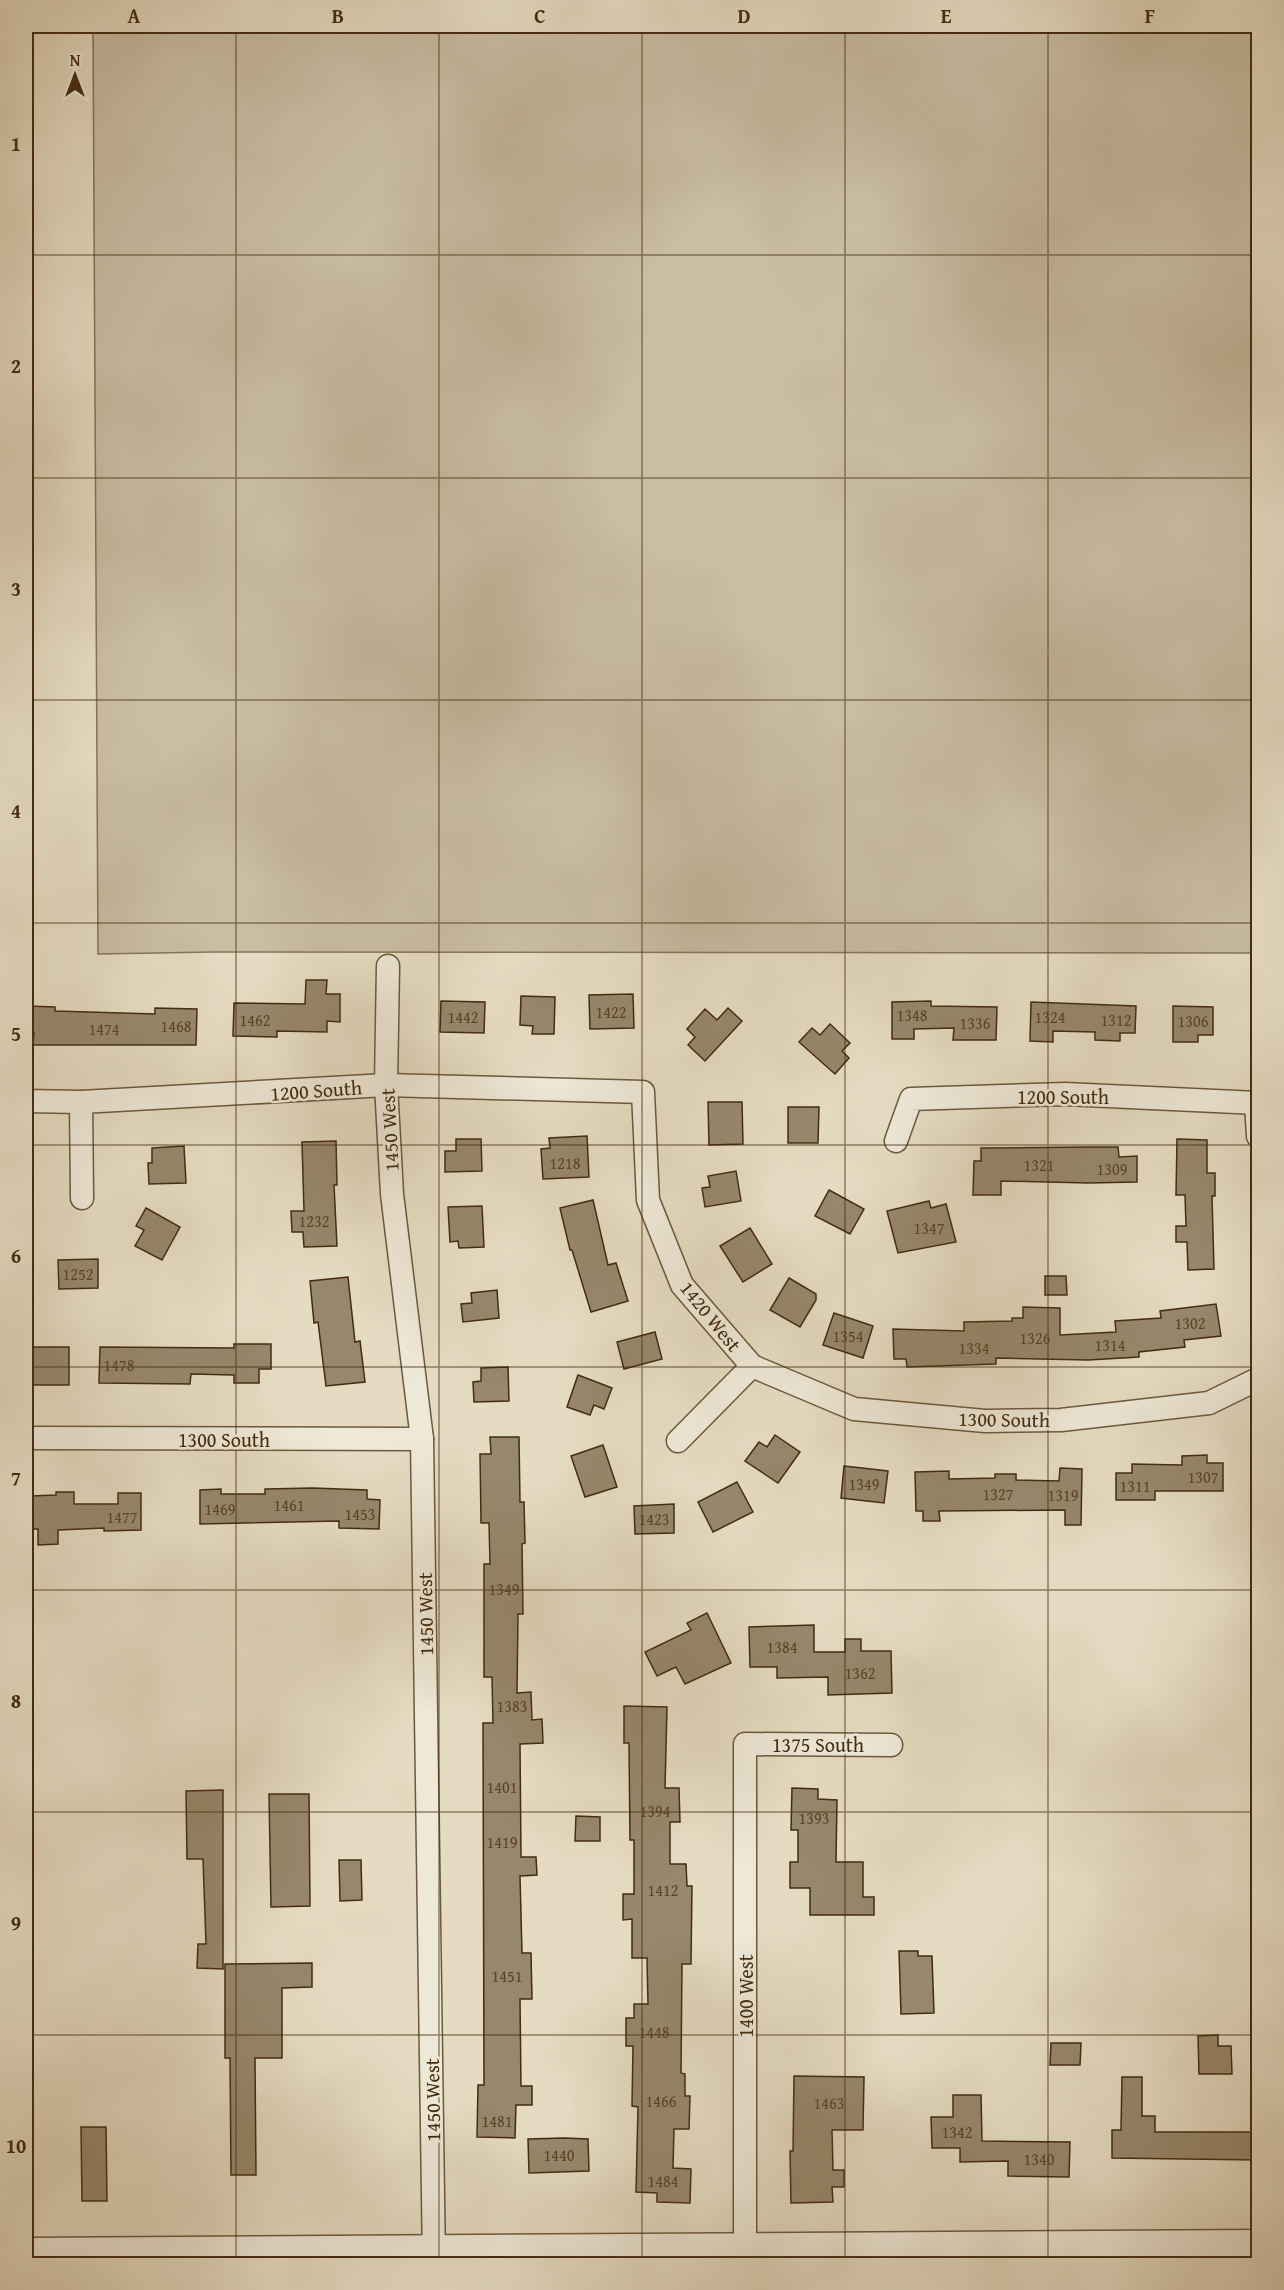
<svg xmlns="http://www.w3.org/2000/svg" width="1284" height="2290" viewBox="0 0 1284 2290" font-family="'Gentium Book Plus',serif">
	<style>
		.green { fill: #c9bda4; stroke: #86745a; stroke-width: 1.5 }
		.building { fill: #97876c; stroke: #432c0f; stroke-width: 1.5 }
		.lines { fill: none; stroke-linecap: round; stroke-linejoin: round }
		.minor-casing { stroke: #6c583c; stroke-width: 25 }
		.tertiary-casing { stroke: #6c583c; stroke-width: 31 }
		.minor { stroke: #eee8d7; stroke-width: 22 }
		.tertiary { stroke: #eee8d7; stroke-width: 28 }
		.grid { fill: none; stroke: #432c0f; stroke-width: 1.5; stroke-opacity: 0.55 }
		.labels { text-anchor: middle; dominant-baseline: central; stroke-width: 5; stroke-linejoin: round; paint-order: stroke }
		.number-label { font-size: 16px; fill: #584326 }
		.street-label { font-size: 20px; fill: #432c0f; stroke: #eee8d7 }
		.neatline { fill: none; stroke: #432c0f; stroke-width: 2 }
		.grid-label { font-size: 20px; text-anchor: middle; font-weight: bold; fill: #432c0f }
	</style>
	<rect width="100%" height="100%" fill="#e5dbc2"/>
	<filter id="stains"><feTurbulence type="fractalNoise" baseFrequency=".00333" numOctaves="4"/><feColorMatrix values="0 0 0 0 .2 0 0 0 0 .09 0 0 0 0 .02 0 0 0 .5 -.17"/></filter>
	<radialGradient id="worn" r=".72"><stop offset=".6" stop-color="#630" stop-opacity="0"/><stop offset="1" stop-color="#630" stop-opacity=".3"/></radialGradient>
	<polygon class="green" points="93,26 1258,26 1258,953 212,952 98,954"/>
	<g class="building">
		<polygon points="306,980 327,980 326,994 340,994 340,1022 327,1021 327,1032 277,1031 277,1037 233,1036 234,1003 305,1004"/>
		<polygon points="633,994 634,1028 590,1029 589,995"/>
		<polygon points="521,996 555,997 554,1034 532,1034 533,1026 520,1025"/>
		<polygon points="441,1001 485,1002 484,1033 440,1032"/>
		<polygon points="931,1001 931,1006 997,1007 996,1040 953,1040 954,1028 914,1029 914,1039 892,1039 892,1002"/>
		<polygon points="1031,1002 1136,1006 1135,1033 1120,1033 1120,1041 1095,1040 1095,1032 1053,1031 1053,1042 1030,1041"/>
		<polygon points="26,1006 55,1007 55,1011 155,1014 155,1008 197,1009 196,1045 33,1045 34,1033 26,1032"/>
		<polygon points="1173,1006 1213,1007 1213,1035 1198,1035 1198,1042 1173,1042"/>
		<polygon points="728,1008 742,1021 705,1061 688,1045 695,1037 687,1029 705,1009 717,1020"/>
		<polygon points="830,1024 850,1043 842,1051 849,1058 835,1074 799,1042 812,1028 820,1035"/>
		<polygon points="708,1102 742,1102 743,1144 709,1145"/>
		<polygon points="788,1107 819,1107 818,1143 788,1143"/>
		<polygon points="587,1136 589,1177 543,1179 541,1149 550,1148 549,1138"/>
		<polygon points="456,1139 481,1139 482,1171 445,1172 445,1151 456,1151"/>
		<polygon points="1177,1139 1207,1140 1207,1173 1215,1173 1215,1196 1212,1196 1214,1269 1188,1270 1187,1242 1176,1242 1176,1226 1186,1226 1185,1195 1176,1195"/>
		<polygon points="336,1141 337,1185 334,1185 337,1246 304,1247 303,1232 292,1232 291,1211 304,1211 302,1142"/>
		<polygon points="184,1146 186,1183 149,1184 148,1163 152,1163 152,1148"/>
		<polygon points="1087,1147 1118,1147 1119,1157 1137,1156 1137,1182 1088,1183 1001,1181 1001,1195 973,1195 974,1161 981,1161 981,1148"/>
		<polygon points="736,1171 741,1201 705,1207 702,1188 710,1187 708,1176"/>
		<polygon points="829,1190 864,1209 850,1234 815,1216"/>
		<polygon points="593,1200 608,1265 616,1263 628,1301 591,1312 572,1250 570,1250 560,1208"/>
		<polygon points="929,1201 931,1208 946,1204 956,1242 898,1253 887,1211"/>
		<polygon points="482,1206 484,1247 459,1248 458,1241 450,1242 448,1207"/>
		<polygon points="146,1208 180,1227 162,1260 135,1246 144,1230 136,1226"/>
		<polygon points="750,1228 772,1264 743,1282 720,1246"/>
		<polygon points="98,1259 98,1288 59,1289 58,1260"/>
		<polygon points="1045,1276 1066,1276 1067,1295 1045,1295"/>
		<polygon points="348,1277 355,1342 360,1341 365,1382 326,1386 318,1322 314,1323 310,1281"/>
		<polygon points="789,1278 816,1294 816,1300 800,1327 770,1310"/>
		<polygon points="497,1290 499,1318 463,1322 461,1304 472,1303 471,1293"/>
		<polygon points="1216,1304 1221,1336 1184,1340 1185,1347 1139,1352 1139,1357 1088,1360 996,1358 996,1364 907,1367 906,1359 894,1359 893,1329 964,1331 964,1322 1012,1321 1012,1318 1023,1318 1023,1307 1060,1308 1060,1335 1116,1332 1115,1321 1161,1318 1160,1311"/>
		<polygon points="834,1313 873,1326 863,1358 823,1345"/>
		<polygon points="655,1332 662,1359 624,1369 617,1342"/>
		<polygon points="234,1344 271,1344 271,1369 259,1369 259,1383 234,1383 234,1375 191,1374 190,1384 99,1383 100,1347 234,1348"/>
		<rect x="31" y="1347" width="38" height="38"/>
		<polygon points="508,1367 509,1401 474,1402 473,1382 481,1381 481,1368"/>
		<polygon points="578,1375 612,1388 604,1409 594,1405 590,1415 567,1407"/>
		<polygon points="775,1435 800,1452 778,1483 745,1461 759,1442 767,1447"/>
		<polygon points="490,1437 519,1437 520,1502 524,1502 525,1543 522,1544 523,1614 518,1614 517,1693 531,1692 532,1720 542,1719 543,1743 520,1744 521,1857 536,1857 537,1875 520,1876 522,1953 531,1953 532,1999 520,1999 521,2086 532,2086 532,2105 516,2105 515,2138 477,2137 478,2085 484,2085 483,1723 493,1723 492,1677 484,1677 484,1564 490,1564 489,1523 481,1523 480,1454 491,1454"/>
		<polygon points="603,1445 617,1487 585,1497 571,1456"/>
		<polygon points="1207,1455 1207,1463 1223,1463 1223,1491 1155,1491 1155,1500 1116,1500 1116,1473 1132,1473 1132,1464 1182,1465 1182,1456"/>
		<polygon points="844,1466 888,1471 884,1503 841,1498"/>
		<polygon points="1060,1468 1082,1469 1081,1525 1065,1525 1065,1510 939,1511 940,1521 923,1521 923,1511 916,1511 915,1472 949,1471 949,1479 995,1478 995,1474 1016,1474 1016,1480 1059,1481"/>
		<polygon points="737,1482 753,1512 713,1532 698,1502"/>
		<polygon points="313,1488 367,1490 367,1499 380,1500 379,1529 339,1528 339,1521 200,1524 200,1490 221,1489 221,1494 265,1494 265,1489"/>
		<polygon points="56,1492 74,1492 74,1504 118,1504 118,1493 141,1493 141,1530 104,1531 104,1528 58,1530 58,1544 38,1545 38,1529 31,1529 30,1496 56,1495"/>
		<polygon points="674,1504 674,1533 635,1534 634,1506"/>
		<polygon points="707,1613 731,1663 685,1684 676,1667 657,1676 645,1652 691,1630 687,1623"/>
		<polygon points="814,1625 814,1652 845,1652 845,1639 861,1639 861,1651 891,1651 892,1693 828,1695 828,1677 777,1678 777,1667 750,1667 749,1627"/>
		<polygon points="624,1706 667,1707 665,1788 679,1788 680,1822 670,1822 670,1864 686,1864 687,1886 692,1886 691,1964 682,1964 681,2073 685,2074 685,2096 690,2096 689,2129 674,2129 673,2168 691,2169 690,2203 657,2202 657,2193 636,2192 638,2107 632,2106 633,2046 626,2046 626,2018 634,2018 634,2004 648,2004 647,1958 632,1958 632,1919 623,1920 623,1894 634,1894 634,1840 630,1840 629,1743 624,1743"/>
		<polygon points="792,1788 818,1789 818,1799 837,1800 836,1862 863,1862 863,1897 874,1897 874,1915 810,1915 810,1888 790,1888 790,1862 798,1862 798,1830 791,1830"/>
		<polygon points="223,1790 223,1969 197,1968 198,1944 206,1944 203,1859 187,1859 186,1791"/>
		<polygon points="269,1794 309,1794 310,1906 271,1907"/>
		<polygon points="576,1816 600,1817 600,1841 575,1841"/>
		<polygon points="339,1860 361,1860 362,1900 340,1901"/>
		<polygon points="899,1951 918,1951 918,1956 932,1956 934,2013 901,2014"/>
		<polygon points="312,1963 312,1987 282,1988 282,2058 255,2058 256,2175 231,2175 230,2058 225,2058 225,1964"/>
		<polygon points="1218,2035 1218,2046 1231,2046 1232,2074 1199,2074 1198,2036"/>
		<polygon points="1051,2043 1081,2043 1080,2065 1050,2065"/>
		<polygon points="794,2076 864,2077 863,2130 832,2130 833,2170 844,2170 844,2187 832,2187 833,2202 791,2203 790,2151 793,2151"/>
		<polygon points="1122,2077 1142,2077 1142,2116 1155,2116 1155,2132 1258,2132 1258,2160 1112,2158 1112,2130 1121,2130"/>
		<polygon points="953,2095 981,2095 982,2141 1070,2142 1069,2177 1008,2176 1008,2161 960,2162 960,2148 932,2148 931,2117 953,2117"/>
		<polygon points="81,2127 106,2127 107,2201 82,2201"/>
		<polygon points="564,2138 588,2139 589,2171 529,2173 528,2139"/>
	</g>
	<g class="lines">
		<g class="minor-casing">
			<g id="minor">
				<polyline points="388,966 386,1085 392,1194 422,1439 434,2264"/>
				<polyline points="26,1101 81,1102 386,1085 643,1092 648,1200 682,1285 752,1366 854,1409 985,1421 1061,1420 1209,1403 1258,1379"/>
				<polyline points="81,1102 82,1198"/>
				<polyline points="1256,1103 1258,1136"/>
				<polyline points="896,1141 911,1099 1065,1094 1258,1103"/>
				<polyline points="26,1438 422,1439"/>
				<polyline points="678,1441 752,1366"/>
				<polyline points="881,2246 882,2264"/>
				<polyline points="745,2248 745,1744 891,1745"/>
			</g>
		</g>
		<g class="tertiary-casing">
			<polyline id="tertiary" points="26,2252 1258,2244"/>
		</g>
		<use href="#minor" class="minor"/>
		<use href="#tertiary" class="tertiary"/>
	</g>
	<path class="grid" d="M236,26V2264M439,26V2264M642,26V2264M845,26V2264M1048,26V2264M26,255H1258M26,478H1258M26,700H1258M26,923H1258M26,1145H1258M26,1367H1258M26,1590H1258M26,1812H1258M26,2035H1258"/>
	<g class="labels">
		<g class="number-label">
			<text x="611" y="1012">1422</text>
			<text x="912" y="1015">1348</text>
			<text x="463" y="1017">1442</text>
			<text x="1050" y="1017">1324</text>
			<text x="255" y="1020">1462</text>
			<text x="1116" y="1020">1312</text>
			<text x="1193" y="1021">1306</text>
			<text x="975" y="1023">1336</text>
			<text x="176" y="1026">1468</text>
			<text x="104" y="1029">1474</text>
			<text x="565" y="1163">1218</text>
			<text x="1039" y="1165">1321</text>
			<text x="1112" y="1169">1309</text>
			<text x="314" y="1221">1232</text>
			<text x="929" y="1228">1347</text>
			<text x="78" y="1274">1252</text>
			<text x="1190" y="1323">1302</text>
			<text x="848" y="1336">1354</text>
			<text x="1035" y="1338">1326</text>
			<text x="1110" y="1345">1314</text>
			<text x="974" y="1348">1334</text>
			<text x="119" y="1365">1478</text>
			<text x="1203" y="1477">1307</text>
			<text x="864" y="1484">1349</text>
			<text x="1135" y="1486">1311</text>
			<text x="998" y="1494">1327</text>
			<text x="1063" y="1495">1319</text>
			<text x="289" y="1505">1461</text>
			<text x="220" y="1509">1469</text>
			<text x="360" y="1514">1453</text>
			<text x="122" y="1517">1477</text>
			<text x="654" y="1519">1423</text>
			<text x="504" y="1589">1349</text>
			<text x="782" y="1647">1384</text>
			<text x="860" y="1673">1362</text>
			<text x="512" y="1706">1383</text>
			<text x="502" y="1787">1401</text>
			<text x="655" y="1811">1394</text>
			<text x="814" y="1818">1393</text>
			<text x="502" y="1842">1419</text>
			<text x="663" y="1890">1412</text>
			<text x="507" y="1976">1451</text>
			<text x="654" y="2032">1448</text>
			<text x="661" y="2101">1466</text>
			<text x="829" y="2103">1463</text>
			<text x="497" y="2121">1481</text>
			<text x="957" y="2132">1342</text>
			<text x="559" y="2155">1440</text>
			<text x="1039" y="2159">1340</text>
			<text x="663" y="2181">1484</text>
		</g>
		<g class="street-label">
			<text transform="translate(316 1090) rotate(-4)">1200 South</text>
			<text x="1063" y="1096">1200 South</text>
			<text transform="translate(389 1130) rotate(-93)">1450 West</text>
			<text transform="translate(711 1316) rotate(51)">1420 West</text>
			<text transform="translate(1004 1419) rotate(1)">1300 South</text>
			<text x="224" y="1439">1300 South</text>
			<text transform="translate(425 1614) rotate(-91)">1450 West</text>
			<text x="818" y="1744">1375 South</text>
			<text transform="translate(745 1996) rotate(-90)">1400 West</text>
			<text transform="translate(432 2100) rotate(-91)">1450 West</text>
		</g>
	</g>
	<rect width="1284" height="2290" fill="none" stroke="#e5dbc2" stroke-width="66"/>
	<g transform="translate(75 75)" stroke="#eee8d7" stroke-width="4.5" paint-order="stroke">
	<path d="M0-4.5L10 22L0 15L-10 22Z" fill="#432c0f"/>
	<text y="-9" font-size="16" font-weight="bold" text-anchor="middle" fill="#432c0f">N</text>
	</g>
	<rect x="33" y="33" width="1218" height="2224" class="neatline"/>
	<g class="grid-label">
		<text x="134" y="23">A</text>
		<text x="338" y="23">B</text>
		<text x="540" y="23">C</text>
		<text x="744" y="23">D</text>
		<text x="946" y="23">E</text>
		<text x="1150" y="23">F</text>
		<text x="16" y="151">1</text>
		<text x="16" y="373">2</text>
		<text x="16" y="596">3</text>
		<text x="16" y="818">4</text>
		<text x="16" y="1041">5</text>
		<text x="16" y="1263">6</text>
		<text x="16" y="1485">7</text>
		<text x="16" y="1708">8</text>
		<text x="16" y="1930">9</text>
		<text x="16" y="2153">10</text>
	</g>
	<rect width="100%" height="100%" filter="url(#stains)"/>
	<rect width="100%" height="100%" fill="url(#worn)"/>
</svg>
